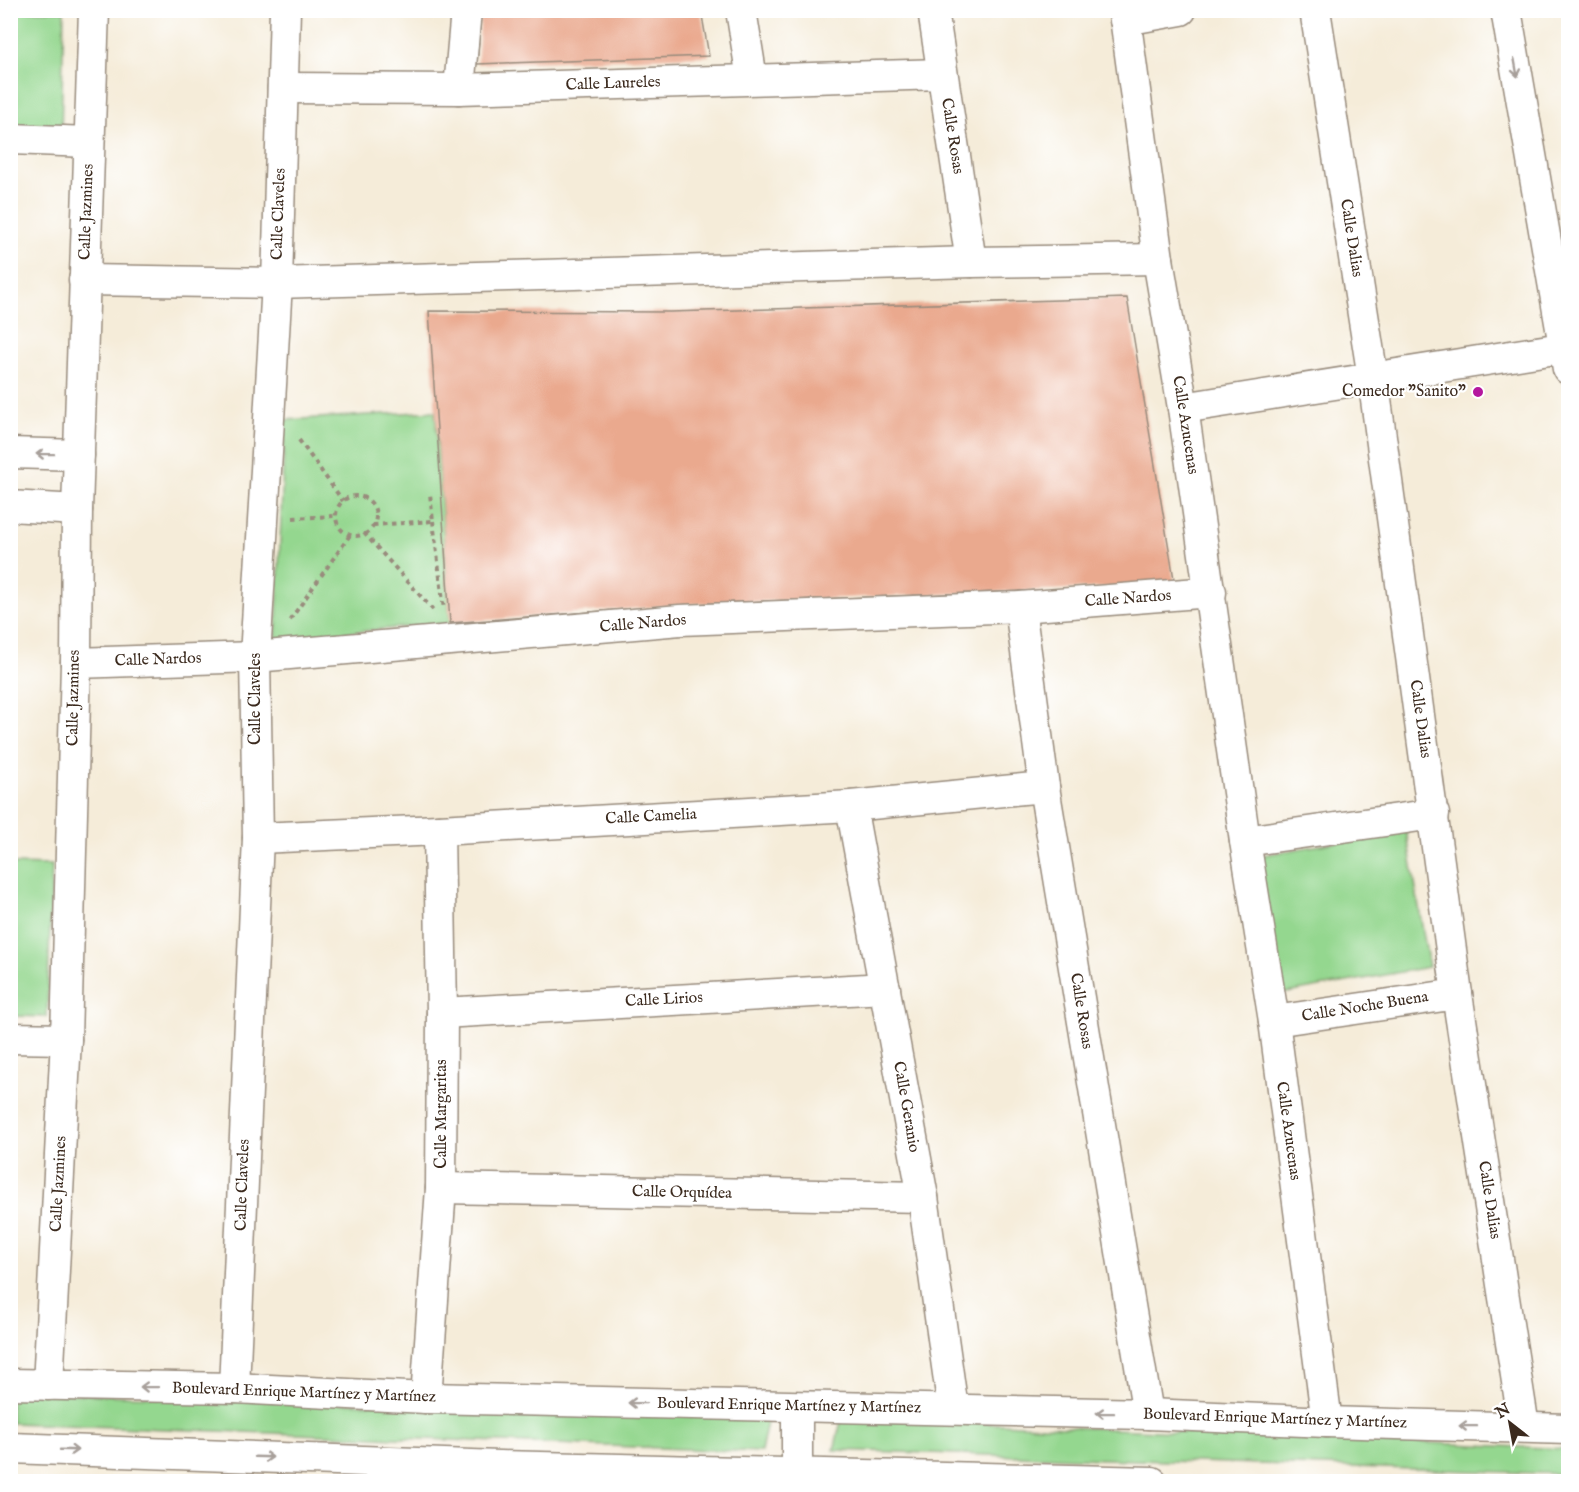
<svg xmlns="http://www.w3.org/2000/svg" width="1579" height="1492" viewBox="0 0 1579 1492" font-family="'IM FELL English',serif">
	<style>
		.green { fill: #94d78f; stroke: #688056; stroke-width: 1.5 }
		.building { fill: #eaa98e }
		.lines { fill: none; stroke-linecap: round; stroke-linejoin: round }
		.minor-casing { stroke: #988b7c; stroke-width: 33 }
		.path { stroke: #988b7c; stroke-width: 4; stroke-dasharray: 4.5 4.5; stroke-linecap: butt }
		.minor { stroke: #fff; stroke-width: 30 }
		.oneway { stroke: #a79f9a }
		.poi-dot { fill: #b5179e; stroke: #fff; stroke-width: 2 }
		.labels { text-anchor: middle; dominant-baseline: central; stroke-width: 4.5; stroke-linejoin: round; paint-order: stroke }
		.street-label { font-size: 16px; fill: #3b2a1e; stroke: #fff }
		.poi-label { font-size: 16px; fill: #3b2a1e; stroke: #fff; text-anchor: end }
	</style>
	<rect width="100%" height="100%" fill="#fff"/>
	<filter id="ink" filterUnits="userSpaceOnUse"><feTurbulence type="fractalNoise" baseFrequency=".0167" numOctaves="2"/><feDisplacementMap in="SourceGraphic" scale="12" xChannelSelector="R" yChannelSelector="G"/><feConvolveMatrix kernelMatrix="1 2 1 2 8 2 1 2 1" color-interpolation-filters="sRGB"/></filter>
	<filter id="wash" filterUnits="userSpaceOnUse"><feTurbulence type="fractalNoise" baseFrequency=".008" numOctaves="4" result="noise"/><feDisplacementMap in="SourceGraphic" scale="24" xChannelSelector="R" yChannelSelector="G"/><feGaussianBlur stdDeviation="1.35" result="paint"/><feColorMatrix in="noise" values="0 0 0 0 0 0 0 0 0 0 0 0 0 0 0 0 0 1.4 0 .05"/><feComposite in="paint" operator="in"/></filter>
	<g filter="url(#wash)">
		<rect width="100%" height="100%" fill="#f5ecd9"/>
		<g class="green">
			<polygon points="10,11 64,11 61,136 11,133"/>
			<polygon points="435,411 450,623 276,639 285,420"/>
			<polygon points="1406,830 1429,967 1282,994 1257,856"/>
			<polygon points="11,864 52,865 47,1017 11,1016"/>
			<polygon points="11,1392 768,1417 761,1452 11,1423"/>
			<polygon points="842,1417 1568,1449 1568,1474 834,1450"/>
		</g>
		<g id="blocks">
			<g class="building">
				<polygon points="481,10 701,10 709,56 477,64"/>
				<polygon points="1127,298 1175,585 692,604 450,623 429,311 670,312"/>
			</g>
		</g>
	</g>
	<g filter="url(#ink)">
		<use href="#blocks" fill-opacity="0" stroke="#988b7c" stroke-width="1.5"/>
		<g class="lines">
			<g class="minor-casing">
				<g id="minor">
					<polyline points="741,10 752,79"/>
					<polyline points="933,10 971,262"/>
					<polyline points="1124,10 1158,259 1183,408 1245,841 1274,1021 1327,1422"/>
					<polyline points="1315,10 1373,378 1457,994 1524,1427"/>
					<polyline points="1506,10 1568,369"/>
					<polyline points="1125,20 1181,10"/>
					<polyline points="283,88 459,89 942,74"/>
					<polyline points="459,89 466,10"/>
					<polyline points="10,139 89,142"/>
					<polyline points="84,280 277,283 971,262 1158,259"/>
					<polyline points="1183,408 1568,347"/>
					<polyline points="10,453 79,455"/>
					<polyline points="10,506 77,510"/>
					<polyline points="1020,607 1044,787 1148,1414"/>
					<polyline points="76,663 255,657 680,620 1020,607 1211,592"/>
					<polyline points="851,806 923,1197 953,1409"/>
					<polyline points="258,838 439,830 851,806 1044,787"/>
					<polyline points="1245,841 1434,814"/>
					<polyline points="442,1013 885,988"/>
					<polyline points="1274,1021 1457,994"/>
					<polyline points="10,1038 66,1039"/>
					<polyline points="441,1188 923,1197"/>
					<polyline points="10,1384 234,1388 426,1398 1148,1414 1327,1422 1568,1429"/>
					<polyline points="48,1385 66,1039 76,663 77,510 94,10"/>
					<polyline points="234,1388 258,838 255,657 277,283 285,10"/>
					<polyline points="426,1398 441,1188 442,1013 439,830"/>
					<polyline points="10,1448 499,1466 1152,1482"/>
					<polyline points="797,1482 797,1407"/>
				</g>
			</g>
			<g class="path">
				<polyline points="299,440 343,501"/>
				<circle cx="356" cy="516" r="20"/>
				<polyline points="293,518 336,516"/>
				<polyline points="433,521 444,610"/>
				<polyline points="373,525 433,521 430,494"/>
				<polyline points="364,533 434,611"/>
				<polyline points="290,620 350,535"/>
			</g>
			<use href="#minor" class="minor"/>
		</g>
		<defs><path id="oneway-shaft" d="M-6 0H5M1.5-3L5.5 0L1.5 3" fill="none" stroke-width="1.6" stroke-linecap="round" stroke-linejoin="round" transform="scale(1.5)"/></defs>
		<g class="oneway">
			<use href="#oneway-shaft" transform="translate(1516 68) rotate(80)"/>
			<use href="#oneway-shaft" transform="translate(45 454) rotate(-179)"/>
			<use href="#oneway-shaft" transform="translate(149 1387) rotate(-179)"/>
			<use href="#oneway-shaft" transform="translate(637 1403) rotate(-179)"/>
			<use href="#oneway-shaft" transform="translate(1105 1413) rotate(-179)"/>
			<use href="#oneway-shaft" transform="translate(1468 1426) rotate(-179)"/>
			<use href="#oneway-shaft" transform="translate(69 1450) rotate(2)"/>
			<use href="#oneway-shaft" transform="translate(264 1457) rotate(2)"/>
		</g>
	</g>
	<circle class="poi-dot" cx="1478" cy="392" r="6"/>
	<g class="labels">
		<g class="street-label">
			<text transform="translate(613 84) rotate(-2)">Calle Laureles</text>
			<text transform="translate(952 136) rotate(81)">Calle Rosas</text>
			<text transform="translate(87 212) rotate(-88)">Calle Jazmines</text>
			<text transform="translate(279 214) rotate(-88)">Calle Claveles</text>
			<text transform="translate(1351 238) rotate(81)">Calle Dalias</text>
			<text transform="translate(1185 425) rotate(81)">Calle Azucenas</text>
			<text transform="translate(1128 599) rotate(-4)">Calle Nardos</text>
			<text transform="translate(643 624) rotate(-5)">Calle Nardos</text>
			<text transform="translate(158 660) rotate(-2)">Calle Nardos</text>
			<text transform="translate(74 698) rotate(-89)">Calle Jazmines</text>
			<text transform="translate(256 699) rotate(-90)">Calle Claveles</text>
			<text transform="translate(1420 719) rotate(82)">Calle Dalias</text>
			<text transform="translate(651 817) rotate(-3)">Calle Camelia</text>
			<text transform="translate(664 1000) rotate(-3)">Calle Lirios</text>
			<text transform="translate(1365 1007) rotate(-9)">Calle Noche Buena</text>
			<text transform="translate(1081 1011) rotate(81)">Calle Rosas</text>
			<text transform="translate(906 1107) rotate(80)">Calle Geranio</text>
			<text transform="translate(442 1114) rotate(-90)">Calle Margaritas</text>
			<text transform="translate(1288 1131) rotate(82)">Calle Azucenas</text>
			<text transform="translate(59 1184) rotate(-87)">Calle Jazmines</text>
			<text transform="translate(243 1185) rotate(-88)">Calle Claveles</text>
			<text transform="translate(682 1193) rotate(1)">Calle Orquídea</text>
			<text transform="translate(1489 1200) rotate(81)">Calle Dalias</text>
			<text transform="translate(304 1393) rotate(2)">Boulevard Enrique Martínez y Martínez</text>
			<text transform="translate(789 1406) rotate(1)">Boulevard Enrique Martínez y Martínez</text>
			<text transform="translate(1275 1419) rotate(2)">Boulevard Enrique Martínez y Martínez</text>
		</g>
		<g class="poi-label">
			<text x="1466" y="392">Comedor "Sanito"</text>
		</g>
	</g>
	<rect width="1579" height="1492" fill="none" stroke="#fff" stroke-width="36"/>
	<g transform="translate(1510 1423) rotate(329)" stroke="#ffffff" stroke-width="4.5" paint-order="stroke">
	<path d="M0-4.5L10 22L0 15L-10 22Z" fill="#3b2a1e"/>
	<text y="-9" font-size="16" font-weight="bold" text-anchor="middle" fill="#3b2a1e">N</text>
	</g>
</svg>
